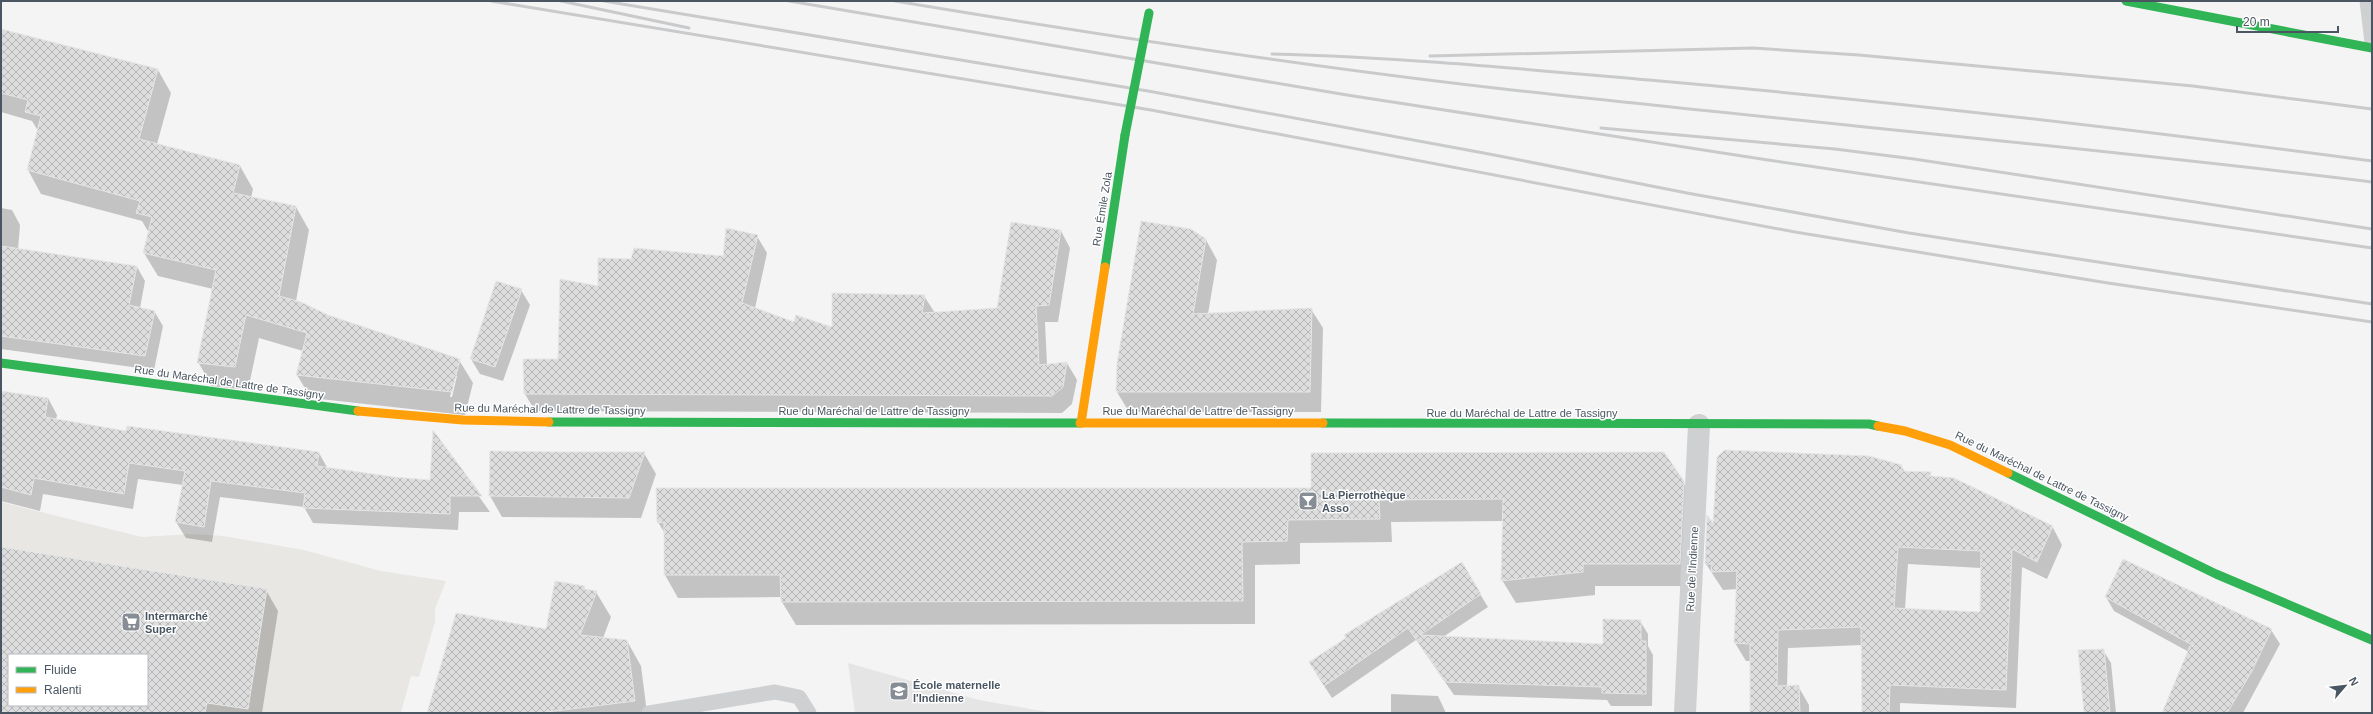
<svg xmlns="http://www.w3.org/2000/svg" width="2373" height="714" viewBox="0 0 2373 714" font-family="Arial,sans-serif">
	<style>
		.commercial { fill: #e8e7e3; fill-rule: evenodd }
		.education { fill: #e6e5e6 }
		.shadow { fill: #0003; fill-rule: evenodd }
		.building { fill: url(#building-cross-hatch); stroke: #e5e6e7; fill-rule: evenodd }
		.lines { fill: none; stroke-linecap: round; stroke-linejoin: round }
		.lane { stroke: #ced0d2; stroke-width: 15 }
		.street { stroke: #ced0d2; stroke-width: 22 }
		.fast { stroke: #30b455; stroke-width: 9 }
		.slow { stroke: #ff9f0a; stroke-width: 9 }
		.rail { stroke: #c9cacc; stroke-width: 3 }
		.fast-bridge { stroke: #30b455; stroke-width: 9 }
		.labels { text-anchor: middle; dominant-baseline: central; stroke-width: 3; stroke-linejoin: round; paint-order: stroke }
		.street-label { font-size: 11px; fill: #4a5661; stroke: #fff }
		.poi-label { font-size: 11px; font-weight: bold; fill: #4a5661; stroke: #fff; text-anchor: start }
	</style>
	<defs>
		<pattern id="building-cross-hatch" width="8" height="8" patternUnits="userSpaceOnUse"><rect width="8" height="8" fill="#ddddde"/><path d="M0 0l8 8M0 8l8-8" fill="none" stroke="#b5b6b7"/></pattern>
	</defs>
	<rect width="100%" height="100%" fill="#f4f4f4"/>
	<path class="commercial" d="M1,502L142,537L191,534L223,536L304,550L381,571L446,581L435,609V622L419,677L411,676L401,713H1ZM9,655H147V705H9Z"/>
	<polygon class="education" points="848,663 979,700 1054,713 855,713"/>
	<g class="shadow">
		<path d="M1,30L158,70L171,93L157,144L240,166L253,189L251,198L296,207L309,230L296,301L327,316L459,360L473,383L465,415L311,398L297,375L303,351L259,338L248,390L212,386L198,362L213,289L158,276L144,253L149,233L142,221L41,194L28,170L38,131L32,121L1,112ZM455,376H457L452,397H450Z"/>
		<polygon points="1,208 12,210 20,225 18,250 137,267 145,281 140,308 154,311 163,326 154,370 1,349"/>
		<polygon points="1061,231 1070,248 1058,322 1045,322 1047,365 1067,363 1077,380 1072,404 1062,413 535,411 525,394 559,360 599,287 632,260 724,257 757,236 767,253 755,308 795,323 833,329 924,296 935,313 998,309"/>
		<polygon points="1206,240 1217,260 1208,314 1311,309 1323,328 1321,412 1129,412 1117,392 1118,364"/>
		<polygon points="521,290 530,305 503,381 480,374 471,359"/>
		<polygon points="1,392 48,398 57,415 56,420 127,432 319,453 328,469 394,478 431,481 434,433 490,512 459,512 458,530 313,523 304,507 220,497 212,542 186,538 176,522 183,485 138,479 133,509 43,494 40,511 1,501"/>
		<polygon points="491,452 644,453 656,474 641,518 502,517 490,496"/>
		<path d="M1901,466L1905,472L1930,473L1932,477L2052,526L2062,545L2047,579L2022,567L2016,708L1900,703V713H1863L1862,645L1788,648L1787,687L1798,686L1809,705V713H1751V661H1746L1735,643L1737,589L1723,590L1706,564L1714,526ZM1908,564L1981,568V613L1905,609Z"/>
		<polygon points="1683,482 1696,505 1692,586 1595,586 1595,595 1516,603 1502,580 1503,521 1391,522 1392,542 1300,543 1300,564 1255,565 1255,624 796,625 782,602 782,597 678,598 665,575 665,534 658,522 1312,489"/>
		<path d="M1,549L266,590L278,611L262,713H1ZM9,655H147V705H9Z"/>
		<polygon points="1461,563 1488,607 1443,637 1604,645 1640,621 1648,634 1648,646 1653,655 1652,706 1611,706 1607,700 1454,695 1416,640 1332,698 1317,675"/>
		<polygon points="584,587 586,590 596,592 611,617 603,638 627,641 641,666 647,713 428,713 546,630"/>
		<polygon points="2106,597 2271,630 2280,644 2243,713 2164,713 2189,652 2114,611"/>
		<polygon points="2103,650 2111,663 2116,713 2085,713"/>
		<polygon points="1391,694 1438,696 1446,713 1391,713"/>
	</g>
	<g class="building">
		<polygon points="1,29 158,69 139,139 240,165 233,193 296,206 279,296 301,302 328,315 460,359 452,392 296,375 307,333 246,315 235,367 197,363 216,270 143,253 152,217 136,213 140,201 27,170 41,116 25,112 28,100 1,93"/>
		<polygon points="1141,221 1191,229 1206,239 1193,314 1312,308 1310,392 1116,392 1117,363"/>
		<polygon points="1011,222 1061,230 1049,305 1036,306 1039,365 1067,362 1063,387 1052,396 524,394 523,359 558,359 560,279 598,286 598,258 631,259 634,248 723,256 726,228 758,235 742,303 794,322 796,315 832,327 832,293 925,295 922,313 997,308"/>
		<polygon points="1,246 137,266 129,305 155,311 145,356 1,336"/>
		<polygon points="496,281 522,289 495,367 470,359"/>
		<polygon points="1,391 48,398 45,417 126,431 127,426 319,452 317,466 394,477 430,480 433,430 482,496 450,496 450,514 303,508 305,493 211,481 204,527 175,522 185,471 129,463 124,494 34,478 31,495 1,487"/>
		<path d="M1725,450L1869,456L1902,465L1901,471L1931,472L1930,476L1954,478L2053,526L2037,562L2012,549L2006,690L1890,685L1889,713H1862L1861,627L1778,630L1777,686L1799,685L1800,713H1750V644L1734,643L1737,571L1711,572L1712,564H1705L1707,515L1713,523L1717,457ZM1898,547L1981,551L1980,612L1894,608Z"/>
		<polygon points="490,451 564,452 645,452 629,498 489,496"/>
		<polygon points="1664,452 1684,481 1680,564 1583,564 1583,572 1501,581 1503,499 1379,500 1380,519 1288,520 1287,541 1242,542 1243,601 781,602 780,575 664,575 664,523 657,522 656,488 1311,488 1311,453"/>
		<path d="M1,547L267,589L248,709L207,703L205,713H1ZM9,655H147V705H9Z"/>
		<polygon points="2123,559 2272,629 2252,671 2227,713 2162,713 2190,646 2194,646 2105,597"/>
		<polygon points="1462,562 1481,594 1420,635 1603,644 1603,619 1641,620 1641,641 1646,641 1646,694 1602,693 1602,687 1446,682 1408,628 1324,686 1309,662 1346,638 1344,635"/>
		<polygon points="555,581 585,586 584,589 597,591 580,635 627,640 635,701 539,713 427,713 456,613 546,629"/>
		<polygon points="2104,649 2110,713 2084,713 2078,650"/>
	</g>
	<g class="lines">
		<g class="lane">
			<polyline points="2367,1 2372,42"/>
			<polyline points="649,713 775,692 799,697 809,713"/>
		</g>
		<polyline class="street" points="1685,713 1699,425"/>
		<g class="fast">
			<polyline points="2126,1 2372,48"/>
			<polyline points="1105,267 1125,135"/>
			<polyline points="1,363 358,411"/>
			<polyline points="549,422 1080,423"/>
			<polyline points="1323,423 1869,424 1878,426"/>
			<polyline points="2008,473 2216,574 2372,640"/>
		</g>
		<g class="slow">
			<polyline points="358,411 463,420 549,422"/>
			<polyline points="1080,423 1323,423"/>
			<polyline points="1081,423 1105,267"/>
			<polyline points="1878,426 1905,431 1950,445 2008,473"/>
		</g>
		<g class="rail">
			<polyline points="491,1 1151,110 1795,232 2108,283 2372,322"/>
			<polyline points="561,1 689,28"/>
			<polyline points="604,1 1148,91 1489,154 1687,193 1909,233 2372,304"/>
			<polyline points="789,1 1347,95 1768,160 2372,248"/>
			<path d="M895,1C1094,34 1294,65 1495,88C1787,121 2080,146 2372,182"/>
			<path d="M1272,54C1398,57 1523,69 1649,80C1890,101 2131,129 2372,161"/>
			<polyline points="1430,56 1753,48 1859,55 2193,86 2372,109"/>
			<polyline points="1601,128 1835,149 1914,159 2372,229"/>
		</g>
		<polyline class="fast-bridge" points="1125,135 1149,13"/>
	</g>
	<defs>
		<g id="bar-square" transform="scale(1)"><rect x="-9" y="-9" width="18" height="18" rx="4" fill="#868d94" stroke="#fff"/><path d="M-6-5H6L.8 .8V4.5H3.5V6h-7V4.5H-.8V.8Z" fill="#fff"/></g>
		<g id="supermarket-square" transform="scale(1)"><rect x="-9" y="-9" width="18" height="18" rx="4" fill="#868d94" stroke="#fff"/><path d="M-6-5.5h2.5l.6 2H6L4.5 2H-2.5L-4.4-4H-6ZM-1.5 3.2a1.3 1.3 0 1 0 .1 0ZM3 3.2a1.3 1.3 0 1 0 .1 0Z" fill="#fff"/></g>
		<g id="school-square" transform="scale(1)"><rect x="-9" y="-9" width="18" height="18" rx="4" fill="#868d94" stroke="#fff"/><path d="M0-5L7-2L0 1L-7-2ZM-4 1L0 2.5L4 1V4Q0 6-4 4Z" fill="#fff"/></g>
	</defs>
	<g fill-rule="evenodd">
		<use href="#bar-square" x="1308" y="501"/>
		<use href="#supermarket-square" x="131" y="622"/>
		<use href="#school-square" x="899" y="691"/>
	</g>
	<g class="labels">
		<g class="street-label">
			<text transform="translate(1102 209) rotate(-81)">Rue Émile Zola</text>
			<text transform="translate(229 382) rotate(8)">Rue du Maréchal de Lattre de Tassigny</text>
			<text transform="translate(550 409) rotate(1)">Rue du Maréchal de Lattre de Tassigny</text>
			<text x="874" y="411">Rue du Maréchal de Lattre de Tassigny</text>
			<text x="1198" y="411">Rue du Maréchal de Lattre de Tassigny</text>
			<text x="1522" y="413">Rue du Maréchal de Lattre de Tassigny</text>
			<text transform="translate(2042 476) rotate(26)">Rue du Maréchal de Lattre de Tassigny</text>
			<text transform="translate(1692 569) rotate(-87)">Rue de l'Indienne</text>
		</g>
		<g class="poi-label">
			<text x="1322" y="495">La Pierrothèque<tspan x="1322" dy="13">Asso</tspan></text>
			<text x="145" y="616">Intermarché<tspan x="145" dy="13">Super</tspan></text>
			<text x="913" y="685">École maternelle<tspan x="913" dy="13">l'Indienne</tspan></text>
		</g>
	</g>
	<rect width="2373" height="714" fill="none" stroke="#4a5661" stroke-width="4"/>
	<rect x="8" y="654" width="140" height="52" fill="#ffffff" stroke="#b7bbc0"/>
	<rect x="16" y="667" width="20" height="6" fill="#30b455" stroke="#b7bbc0"/>
	<text x="44" y="674" font-size="12" fill="#4a5661">Fluide</text>
	<rect x="16" y="687" width="20" height="6" fill="#ff9f0a" stroke="#b7bbc0"/>
	<text x="44" y="694" font-size="12" fill="#4a5661">Ralenti</text>
	<g transform="translate(2345 686) rotate(62)" stroke="#ffffff" stroke-width="3" paint-order="stroke">
	<path d="M0-3L7 15L0 10L-7 15Z" fill="#4a5661"/>
	<text y="-6" font-size="11" font-weight="bold" text-anchor="middle" fill="#4a5661">N</text>
	</g>
	<path d="M2237 26v6h101v-6" fill="none" stroke="#4a5661" stroke-width="2"/>
	<text x="2243" y="26" font-size="12" fill="#4a5661" stroke="#ffffff" stroke-width="3" paint-order="stroke">20 m</text>
</svg>
